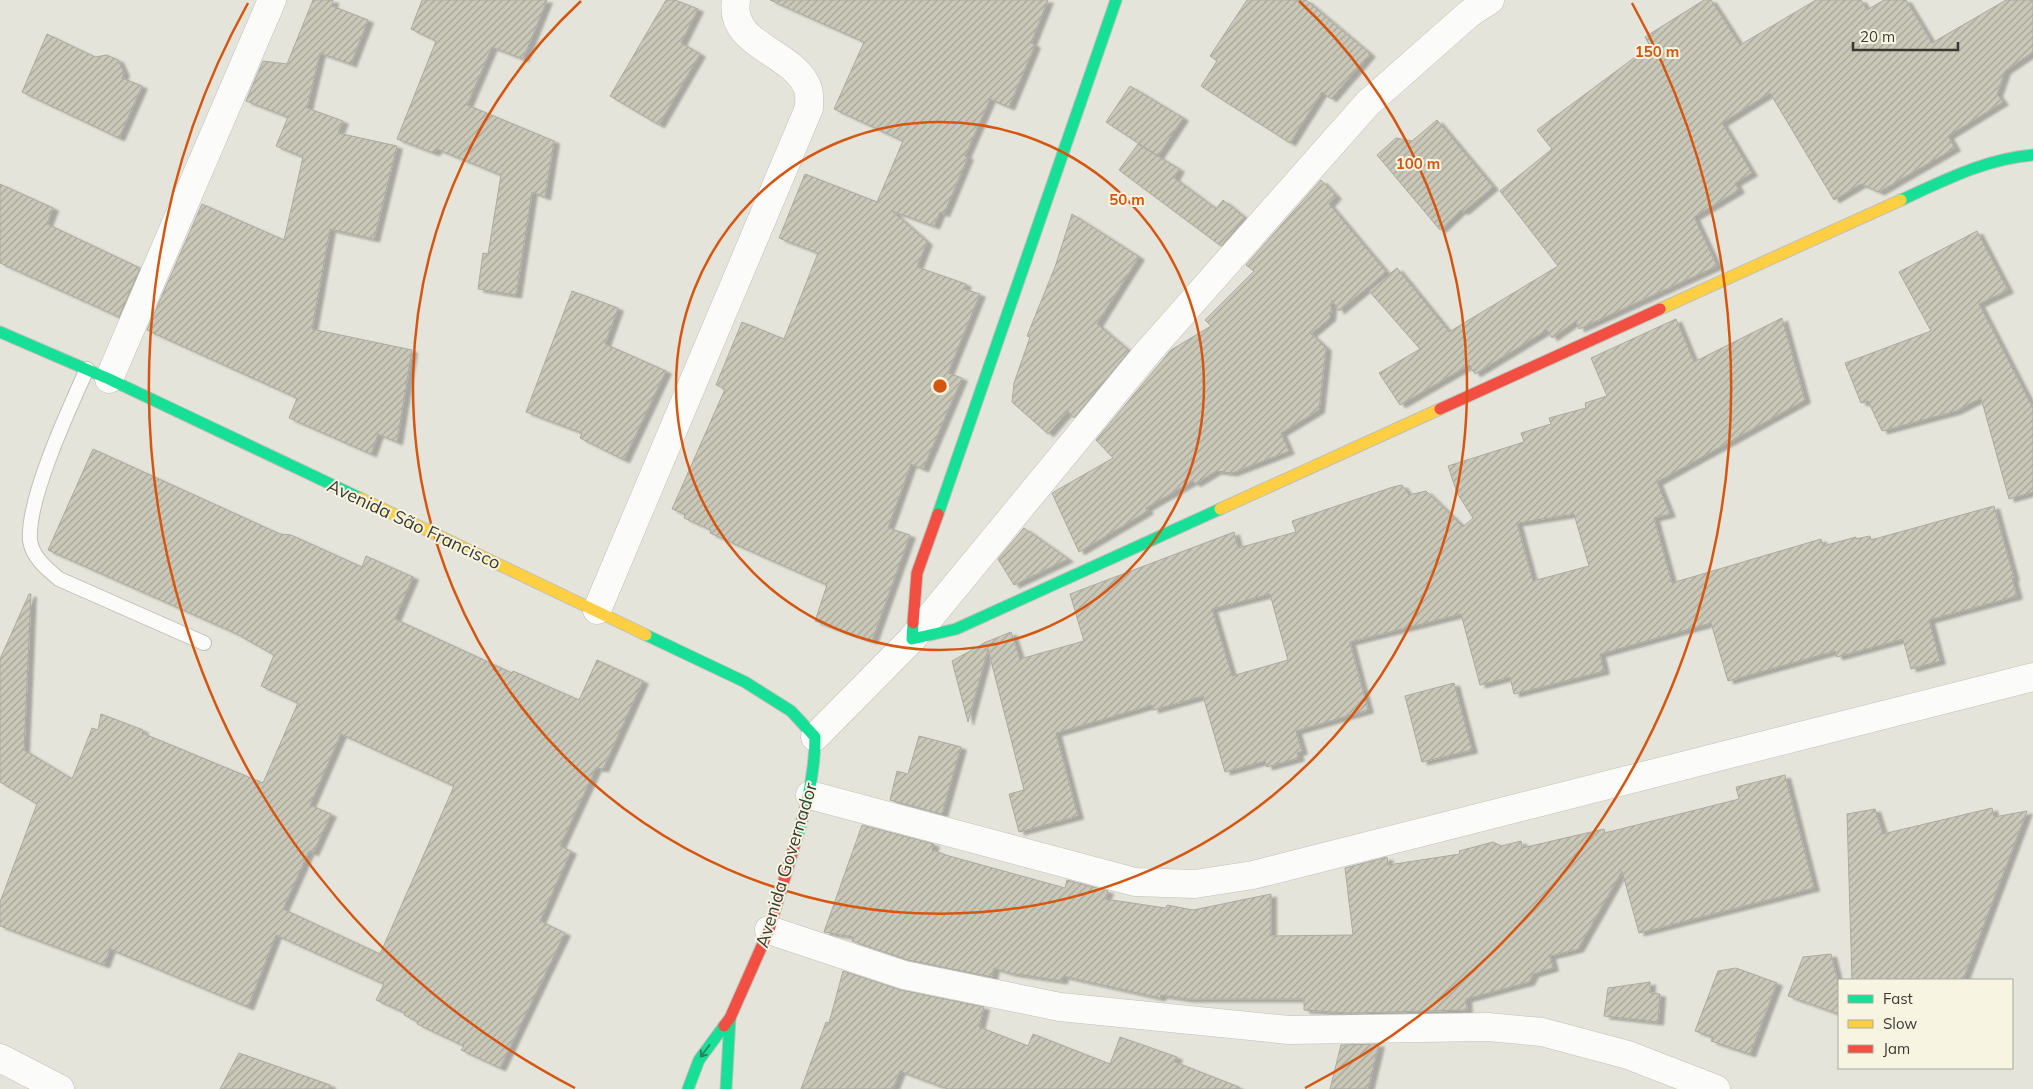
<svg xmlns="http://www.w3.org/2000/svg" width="2033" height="1089" viewBox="0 0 2033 1089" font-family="Mulish,sans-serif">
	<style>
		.building { fill: url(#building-hatch); stroke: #aaaaa2; fill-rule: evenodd; filter: url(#shadow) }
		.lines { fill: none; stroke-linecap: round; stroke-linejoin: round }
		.lane-casing { stroke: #c0c0b7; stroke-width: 16 }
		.street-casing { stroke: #c0c0b7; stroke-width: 29 }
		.fast-casing { stroke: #c0c0b7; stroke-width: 13 }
		.slow-casing { stroke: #c0c0b7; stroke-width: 13 }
		.jam-casing { stroke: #c0c0b7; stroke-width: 13 }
		.lane { stroke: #fbfbf9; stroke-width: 14 }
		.street { stroke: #fbfbf9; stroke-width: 28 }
		.fast { stroke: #16e098; stroke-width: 11 }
		.slow { stroke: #ffcf43; stroke-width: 11 }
		.jam { stroke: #f24e42; stroke-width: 11 }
		.oneway { stroke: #29845f }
		.ring { fill: none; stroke: #d65610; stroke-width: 2.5 }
		.labels { text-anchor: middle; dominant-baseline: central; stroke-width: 4; stroke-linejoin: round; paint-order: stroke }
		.street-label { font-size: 18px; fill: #393931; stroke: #f7f5e2 }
		.centre { fill: #d65610; stroke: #f7f5e2; stroke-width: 2.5 }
		.ring-label { font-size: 15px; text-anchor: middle; font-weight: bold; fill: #d65610; stroke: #f7f5e2; stroke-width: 4; stroke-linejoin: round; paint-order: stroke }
	</style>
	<defs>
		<pattern id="building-hatch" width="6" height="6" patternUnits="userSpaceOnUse" patternTransform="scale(1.25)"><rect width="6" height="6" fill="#cac8b8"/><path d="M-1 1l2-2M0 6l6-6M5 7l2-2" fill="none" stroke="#a5a396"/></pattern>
		<filter id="shadow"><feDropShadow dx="5.5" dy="3" stdDeviation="1" flood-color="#0004"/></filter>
	</defs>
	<rect width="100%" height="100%" fill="#e4e4da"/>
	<g class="building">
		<polygon points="313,0 333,0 332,6 368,20 351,64 320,53 307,108 343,121 338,133 397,146 374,239 330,229 312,329 412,350 397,442 378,434 371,454 289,418 297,398 147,330 202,204 284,240 303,157 276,146 288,117 246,101 263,61 287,64"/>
		<polygon points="422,0 547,0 523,59 492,47 467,105 554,141 545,197 532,192 516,295 478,289 483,253 488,254 501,175 437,149 434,153 397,139 436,41 411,29"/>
		<polygon points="666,0 675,0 698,9 681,43 700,54 659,125 610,96"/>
		<polygon points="770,0 1048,0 1031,43 1035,45 1009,107 990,99 965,156 968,157 944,214 940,212 934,226 892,211 927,242 917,267 966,284 964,289 980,294 948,373 962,378 923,469 911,464 888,528 910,535 872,641 815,621 827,585 710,533 711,530 684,518 685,514 672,509 725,389 716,385 742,322 784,339 818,253 779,238 805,174 877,202 903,141 834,109 864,42"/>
		<polygon points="1247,0 1306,0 1370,54 1331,99 1322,92 1290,143 1201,86 1217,61 1210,56"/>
		<polygon points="1704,0 1711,0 1740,45 1816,0 1861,0 1867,10 1884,0 1906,0 1932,43 2006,0 2033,0 2033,52 2005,71 1997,94 2003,102 1948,136 1955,148 1879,192 1861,184 1834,200 1770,93 1722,123 1752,173 1735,183 1739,190 1694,217 1717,266 1579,329 1576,321 1552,338 1547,330 1475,374 1469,365 1400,405 1379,373 1420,349 1369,291 1397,268 1449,332 1558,266 1500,191 1552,149 1537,130 1650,46 1645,37"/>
		<polygon points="47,34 95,57 107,55 118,60 124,73 122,78 142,86 119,138 22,92"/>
		<polygon points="1130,86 1183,118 1158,156 1106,122"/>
		<polygon points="1437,120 1493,187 1463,212 1461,210 1440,230 1377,155 1396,138 1412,141"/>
		<polygon points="1138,144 1179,169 1174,178 1216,209 1223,200 1245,218 1221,246 1119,170"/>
		<polygon points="1321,180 1336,196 1329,204 1386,272 1339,311 1332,300 1330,318 1311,334 1326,348 1319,410 1281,433 1289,451 1232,473 1216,471 1195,484 1193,481 1146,508 1148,511 1079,552 1052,493 1113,458 1096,440 1171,350 1211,326 1205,320 1254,271 1246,265"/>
		<polygon points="0,184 53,208 47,224 140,268 119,317 0,263"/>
		<polygon points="1072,214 1139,257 1097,324 1129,351 1074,418 1068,411 1048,434 1012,402 1014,383 1030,337 1027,336 1055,267"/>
		<polygon points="1977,231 2008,290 1979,304 2033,408 2033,492 2009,499 1981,398 1956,411 1882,431 1868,401 1861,403 1845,363 1931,331 1899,272"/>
		<polygon points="572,291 618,308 605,344 666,371 624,460 580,438 582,433 526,412"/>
		<path d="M1782,318L1805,400L1657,482L1670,514L1654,518L1672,583L1821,539L1823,546L1856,537V539L1870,536L1871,540L1994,506L2014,578H2012L2017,596L1929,620L1940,661L1911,669L1903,639L1837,657L1835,651L1728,681L1711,623L1600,654L1604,671L1514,694L1510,677L1480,685L1461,614L1350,642L1368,710L1296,731L1302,751L1297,753L1299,758L1267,767L1265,761L1225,772L1203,696L1153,710L1152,705L1056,733L1078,816L1019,832L1009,794L1024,790L988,649L968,722L952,661L986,642L1011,632L1020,659L1084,641L1070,594L1234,532L1238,548L1296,532L1292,521L1393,487L1402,485L1409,495L1426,491L1463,527L1473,518L1457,493L1448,466L1524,442L1521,433L1551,424L1549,418L1586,408L1585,403L1607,396L1591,358L1676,319L1694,362ZM1574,514L1589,566L1533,581L1517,523ZM1270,594L1288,660L1232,676L1212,609Z"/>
		<path d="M93,449L280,534L291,535L362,567L366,556L413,577L395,619L512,673L513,671L579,700L597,660L643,681L603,769L596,768L560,846L571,851L540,921L565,933L500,1068L461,1050L464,1046L417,1024L418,1022L404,1015L405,1013L376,1000L384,984L276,935L248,1007L110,949L104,965L0,926V902L37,804L0,782V659L29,594H31L24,750L72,779L92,728L98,730L101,714L143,730L142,733L263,783L298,703L261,686L274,655L235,633L48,550ZM341,734L454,786L380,954L283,909L309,851L313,853L331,814L310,805Z"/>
		<polygon points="1024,528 1068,559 1014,585 998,559"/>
		<polygon points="1454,683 1472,750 1422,762 1405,696"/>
		<polygon points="919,736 961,747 942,814 890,800 897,771 908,774"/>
		<polygon points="1785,775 1814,888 1639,933 1622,871 1578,949 1550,956 1553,968 1533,974 1529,982 1466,999 1467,1010 1350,1013 1304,1010 1304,999 1188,999 1161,995 1160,998 1063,976 1062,981 1010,973 994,968 992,977 908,960 852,941 853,937 824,932 862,825 934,844 932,850 949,856 1065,888 1067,880 1108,891 1105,899 1166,908 1167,905 1193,910 1271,894 1271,936 1353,935 1345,868 1387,857 1388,865 1460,854 1459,851 1493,842 1501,846 1521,841 1522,848 1604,829 1605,833 1739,799 1736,787"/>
		<polygon points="1992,808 1994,817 2027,811 1963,980 1852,980 1847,814 1875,809 1883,834"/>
		<polygon points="1831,954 1839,986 1839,1014 1788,996 1803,957"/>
		<polygon points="1736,968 1777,983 1750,1054 1711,1041 1713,1037 1695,1031 1718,971"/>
		<polygon points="843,971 901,990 984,1007 979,1027 1028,1046 1033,1034 1110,1064 1120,1037 1177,1057 1175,1062 1239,1087 1239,1089 948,1089 900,1071 893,1089 801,1089 826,1022 829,1023"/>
		<polygon points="1650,982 1650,993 1660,994 1658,1022 1604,1016 1608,988"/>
		<polygon points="1379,1044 1368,1089 1330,1089 1341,1045"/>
		<polygon points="239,1053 330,1085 329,1089 220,1089"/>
	</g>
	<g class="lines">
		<g class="lane-casing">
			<path id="lane" d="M87,369C69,409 27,499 30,540C32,557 47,569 59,579L204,643"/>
		</g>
		<g class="street-casing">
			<g id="street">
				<polyline points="109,379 272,0"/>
				<path d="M597,610L809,108C809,102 810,94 808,89C795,51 728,47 736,0"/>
				<polyline points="815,737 912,639 1148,352 1368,103 1470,13 1490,0"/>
				<polyline points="810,795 1135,882 1195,884 1253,875 2033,677"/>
				<polyline points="769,930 904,975 1060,1007 1289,1030 1488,1027 1542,1032 1628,1055 1716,1089"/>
				<polyline points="0,1058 60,1089"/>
			</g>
		</g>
		<g class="fast-casing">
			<g id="fast">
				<path d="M1901,200C1945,180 1985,159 2033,155"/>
				<polyline points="0,332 109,379 360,498"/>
				<polyline points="938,514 1116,0"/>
				<polyline points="913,623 912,639 956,629 1220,509"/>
				<path d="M646,635L745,682L791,711L815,737C815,772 808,803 797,837"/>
				<polyline points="688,1089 699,1060 724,1026"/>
				<polyline points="726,1089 730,1018"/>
			</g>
		</g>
		<g class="slow-casing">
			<g id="slow">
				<polyline points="1660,309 1901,200"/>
				<polyline points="360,498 646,635"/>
				<polyline points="1220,509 1440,409"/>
			</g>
		</g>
		<g class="jam-casing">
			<g id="jam">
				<polyline points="1440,409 1660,309"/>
				<polyline points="913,623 917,573 938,514"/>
				<polyline points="724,1026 730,1018 769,930 797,837"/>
			</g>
		</g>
		<use href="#lane" class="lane"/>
		<use href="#street" class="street"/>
		<use href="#fast" class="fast"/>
		<use href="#slow" class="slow"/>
		<use href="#jam" class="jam"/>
	</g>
	<defs><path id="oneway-shaft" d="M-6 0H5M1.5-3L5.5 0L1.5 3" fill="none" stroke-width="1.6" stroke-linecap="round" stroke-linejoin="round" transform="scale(1.25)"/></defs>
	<use class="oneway" href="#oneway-shaft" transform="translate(705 1051) rotate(127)"/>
	<g class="ring">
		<circle cx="940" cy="386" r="264"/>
		<path d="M1299 1A527 527 0 1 1 581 1"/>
		<path d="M575 1088A791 791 0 0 1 248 3M1632 3A791 791 0 0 1 1305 1088"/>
	</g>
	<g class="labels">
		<g class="street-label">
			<text transform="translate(414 524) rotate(25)">Avenida São Francisco</text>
			<text transform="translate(786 865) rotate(-73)">Avenida Governador</text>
		</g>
	</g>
	<circle cx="940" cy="386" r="8" class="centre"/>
	<g class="ring-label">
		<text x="1657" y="57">150 m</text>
		<text x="1418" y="169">100 m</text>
		<text x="1127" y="205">50 m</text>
	</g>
	<rect x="1838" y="979" width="175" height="90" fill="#f7f5e2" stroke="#abaa9b"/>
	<rect x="1848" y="995" width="25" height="8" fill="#16e098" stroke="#abaa9b"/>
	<text x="1883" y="1004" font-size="15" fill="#393931">Fast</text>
	<rect x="1848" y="1020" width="25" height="8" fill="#ffcf43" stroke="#abaa9b"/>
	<text x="1883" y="1029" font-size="15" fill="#393931">Slow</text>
	<rect x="1848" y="1045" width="25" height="8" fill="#f24e42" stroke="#abaa9b"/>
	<text x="1883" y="1054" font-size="15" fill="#393931">Jam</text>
	<path d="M1853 42v8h105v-8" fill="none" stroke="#393931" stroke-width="2.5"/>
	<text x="1860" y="42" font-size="15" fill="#393931" stroke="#f7f5e2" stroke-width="4" paint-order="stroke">20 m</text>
</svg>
